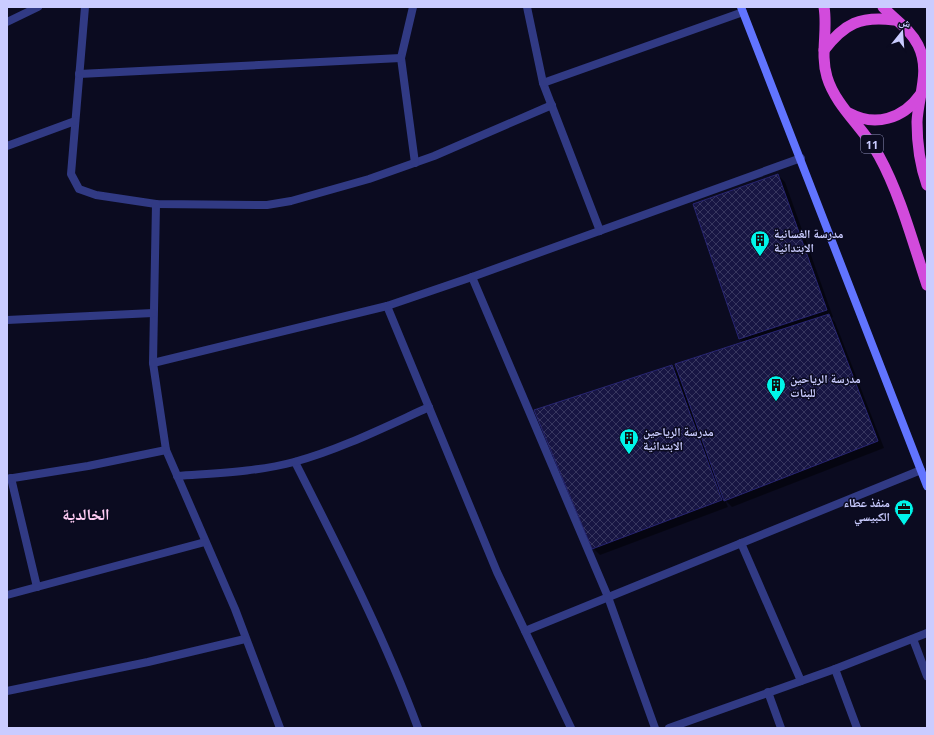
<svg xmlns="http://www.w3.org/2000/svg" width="934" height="735" viewBox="0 0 934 735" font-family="'Open Sans','Noto Naskh Arabic',sans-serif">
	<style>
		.shadow { fill: #0007 }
		.building { fill: url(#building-cross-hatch); stroke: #282571 }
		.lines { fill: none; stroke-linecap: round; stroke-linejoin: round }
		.minor { stroke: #313a84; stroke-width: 8 }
		.secondary { stroke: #6174ff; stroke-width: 8 }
		.trunk { stroke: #d24bdc; stroke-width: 11 }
		.labels { text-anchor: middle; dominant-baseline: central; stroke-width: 3; stroke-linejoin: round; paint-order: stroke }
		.shield { fill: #0b0b20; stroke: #9192bc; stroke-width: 1 }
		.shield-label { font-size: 11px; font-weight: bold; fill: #caccff }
		.poi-label { font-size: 12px; font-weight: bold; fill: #caccff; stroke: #0b0b20; text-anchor: start }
		.district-label { font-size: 16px; font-weight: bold; fill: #ffccf4; stroke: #0b0b20 }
	</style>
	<defs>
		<pattern id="building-cross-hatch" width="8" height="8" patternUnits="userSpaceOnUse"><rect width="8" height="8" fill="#171543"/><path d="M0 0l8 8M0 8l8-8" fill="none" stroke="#37365f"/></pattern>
	</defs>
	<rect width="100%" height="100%" fill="#0b0b20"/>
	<polygon class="shadow" points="778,175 785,182 833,317 831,318 835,322 884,448 732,507 725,500 728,507 600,555 593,548 672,366 680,374 744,343 740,339 694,205"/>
	<g class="building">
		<polygon points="778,174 827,310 739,339 693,204"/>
		<polygon points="829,314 878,441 724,501 675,364"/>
		<polygon points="672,365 722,500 592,549 534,410"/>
	</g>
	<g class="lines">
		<g class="minor">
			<polyline points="85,7 71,174 79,189 96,195 156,204 267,205 291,201 369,179 434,156 552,105"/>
			<polyline points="413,7 401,58 415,163"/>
			<polyline points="527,7 543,83 600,231"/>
			<polyline points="7,22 38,7"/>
			<polyline points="79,74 401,58"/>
			<polyline points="543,83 743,12"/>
			<polyline points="7,146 75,121"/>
			<polyline points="156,204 153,363 166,450 235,609 280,728"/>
			<polyline points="472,277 608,597 655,728"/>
			<polyline points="387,306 497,572 571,728"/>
			<polyline points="7,320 153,313"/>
			<polyline points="153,363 387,306 472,277 801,158"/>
			<path d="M295,462C339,549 384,636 418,728"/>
			<path d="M177,476C216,473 256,472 294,462C339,450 387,426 429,407"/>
			<polyline points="11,478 37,587"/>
			<polyline points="7,479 88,466 166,450"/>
			<polyline points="741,543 801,681"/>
			<polyline points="7,595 205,542"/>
			<polyline points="525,631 921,470"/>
			<polyline points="913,639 927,676"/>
			<polyline points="835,669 857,728"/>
			<polyline points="7,691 148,662 245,639"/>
			<polyline points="768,692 781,728"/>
			<polyline points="669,728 835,669 927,633"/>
		</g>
		<polyline class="secondary" points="741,7 927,486"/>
		<g class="trunk">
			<path d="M824,7C828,30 820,54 827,77C836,107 864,128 879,156C900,194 913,243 927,285"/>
			<path d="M883,7C895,20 910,29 918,45C931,71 918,96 917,122C917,144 920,165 927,185"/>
			<path d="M824,50C845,23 860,16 894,20"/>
			<path d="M849,113C875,127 903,119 920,95"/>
		</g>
	</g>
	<defs>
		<g id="building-pin" transform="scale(1)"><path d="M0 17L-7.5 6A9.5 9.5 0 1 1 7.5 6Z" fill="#00f5e9" stroke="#0b0b20"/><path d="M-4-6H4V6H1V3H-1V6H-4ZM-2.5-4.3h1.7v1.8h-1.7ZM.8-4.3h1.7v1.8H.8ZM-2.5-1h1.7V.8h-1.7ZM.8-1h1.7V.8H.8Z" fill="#111"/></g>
		<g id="office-pin" transform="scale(1)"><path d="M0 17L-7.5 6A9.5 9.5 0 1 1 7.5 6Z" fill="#00f5e9" stroke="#0b0b20"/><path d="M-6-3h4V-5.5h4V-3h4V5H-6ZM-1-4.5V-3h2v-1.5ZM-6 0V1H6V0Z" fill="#111"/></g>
	</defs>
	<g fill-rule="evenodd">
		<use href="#building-pin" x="760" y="240"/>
		<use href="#building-pin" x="776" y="385"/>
		<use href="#building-pin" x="629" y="438"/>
		<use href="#office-pin" x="904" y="509"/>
	</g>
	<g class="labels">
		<rect class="shield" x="861" y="135" width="22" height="18" rx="3"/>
		<g class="shield-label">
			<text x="872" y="144">11</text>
		</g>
		<g class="poi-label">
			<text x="774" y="233">مدرسة الغسانية<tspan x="774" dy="14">الابتدائية</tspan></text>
			<text x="790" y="378">مدرسة الرياحين<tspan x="790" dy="14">للبنات</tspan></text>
			<text x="643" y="431">مدرسة الرياحين<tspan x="643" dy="14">الابتدائية</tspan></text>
			<text x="890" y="502" text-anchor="end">منفذ عطاء<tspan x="890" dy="14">الكبيسي</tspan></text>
		</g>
		<g class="district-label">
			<text x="86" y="514">الخالدية</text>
		</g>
	</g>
	<rect width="934" height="735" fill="none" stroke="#caccff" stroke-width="16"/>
	<g transform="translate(902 32) rotate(17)" stroke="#0b0b20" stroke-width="3" paint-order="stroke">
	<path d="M0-3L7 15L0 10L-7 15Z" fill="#caccff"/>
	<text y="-6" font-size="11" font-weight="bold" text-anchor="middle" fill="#caccff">ش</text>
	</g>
</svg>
